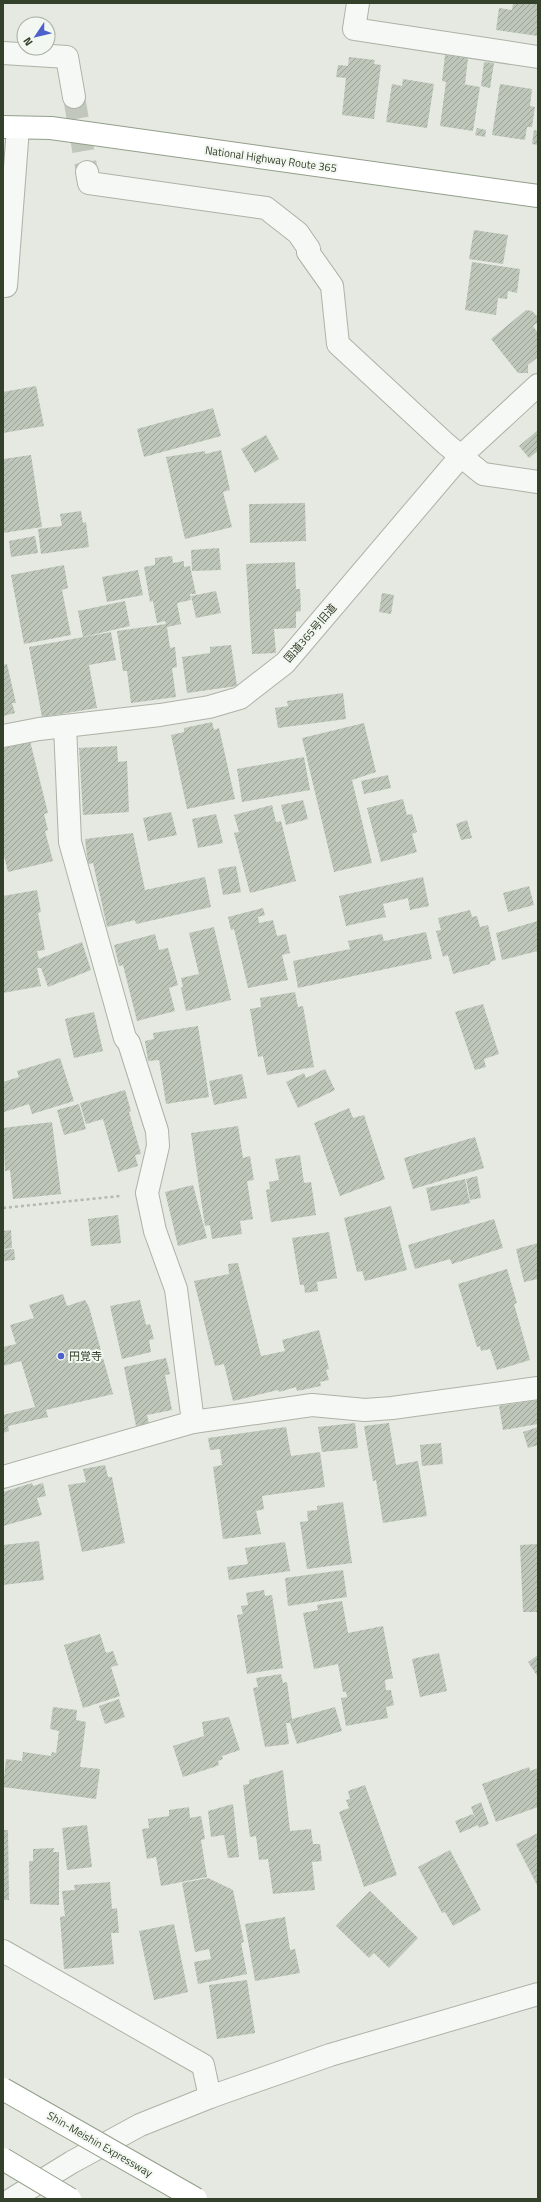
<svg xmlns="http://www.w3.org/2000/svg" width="541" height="2202" viewBox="0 0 541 2202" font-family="'Titillium Web','Noto Sans JP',sans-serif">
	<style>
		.building { fill: url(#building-hatch) }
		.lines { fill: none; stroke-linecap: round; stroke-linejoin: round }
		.street-tunnel { stroke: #c1c7bc; stroke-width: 22; stroke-dasharray: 22 11; stroke-linecap: butt }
		.street-casing { stroke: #acb3a6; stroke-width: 24 }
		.highway-casing { stroke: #929f89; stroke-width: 24 }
		.path { stroke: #b3b9af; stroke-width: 2.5; stroke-dasharray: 3 3; stroke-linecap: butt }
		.street { stroke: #f5f8f4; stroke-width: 22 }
		.highway { stroke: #fff; stroke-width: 22 }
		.highway-bridge-casing { stroke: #929f89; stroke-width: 24; stroke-linecap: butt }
		.highway-bridge { stroke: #fff; stroke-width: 22 }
		.poi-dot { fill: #4c61c9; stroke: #f3f7f1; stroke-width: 1.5 }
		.labels { text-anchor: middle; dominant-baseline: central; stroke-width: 4; stroke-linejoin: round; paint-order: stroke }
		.street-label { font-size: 11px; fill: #33402a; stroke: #f3f7f1 }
		.poi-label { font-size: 11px; fill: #33402a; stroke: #f3f7f1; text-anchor: start }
	</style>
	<defs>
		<pattern id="building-hatch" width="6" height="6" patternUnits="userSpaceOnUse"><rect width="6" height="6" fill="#bec6b9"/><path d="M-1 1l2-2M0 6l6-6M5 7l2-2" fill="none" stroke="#9ba297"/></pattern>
	</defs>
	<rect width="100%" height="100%" fill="#e5e9e1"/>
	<g class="building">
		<polygon points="513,3 538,3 538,36 496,30 499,8 512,10"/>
		<polygon points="445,55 468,58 465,84 457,83 480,87 473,131 440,126 446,82 442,81"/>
		<polygon points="349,57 375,60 374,64 381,65 374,119 342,115 346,78 336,77 338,65 348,66"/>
		<polygon points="484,62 494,63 490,88 481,86"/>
		<polygon points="403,79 434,84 427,128 386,122 392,84 402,86"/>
		<polygon points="500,84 532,89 530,106 535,107 532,127 527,127 525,140 492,135"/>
		<polygon points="477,128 486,130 485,137 475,135"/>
		<polygon points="534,130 538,131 538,145 532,144"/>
		<polygon points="474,230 508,235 503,264 469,259"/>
		<polygon points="472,262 520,269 517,293 508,291 507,299 498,298 496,315 465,310"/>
		<polygon points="526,310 532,311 538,317 537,323 533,326 538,333 538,357 528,365 528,373 518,373 491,339"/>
		<polygon points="36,386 44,426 3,433 3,392"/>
		<polygon points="213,408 221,436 144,457 137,429"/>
		<polygon points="538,430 538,451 529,458 519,446"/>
		<polygon points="266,435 279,459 255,473 241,449"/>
		<polygon points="221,450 230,490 223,492 232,527 185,539 166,457 205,451 205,454"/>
		<polygon points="31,455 42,527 3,533 3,459"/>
		<polygon points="305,503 306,541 250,543 249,504"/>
		<polygon points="81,511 83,523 86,522 89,547 41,554 38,529 62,526 60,514"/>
		<polygon points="35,536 38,553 11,557 9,541"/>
		<polygon points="219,548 221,570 192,571 191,550"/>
		<polygon points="172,556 173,563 184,561 184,567 190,566 196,594 190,594 191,600 177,603 181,624 167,627 170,648 175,647 177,667 172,668 176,697 131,703 127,671 123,671 117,631 166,624 165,621 157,623 153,601 150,602 144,567 155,565 155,558"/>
		<polygon points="295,562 296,589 300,589 301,611 296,612 296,628 274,629 276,653 252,654 246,564"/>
		<polygon points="64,565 68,588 62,590 71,635 24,644 11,575"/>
		<polygon points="138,570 143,595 107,602 102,577"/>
		<polygon points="216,591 221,613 196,618 191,596"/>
		<polygon points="382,593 394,595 391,614 379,612"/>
		<polygon points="125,601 130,626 83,637 78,611"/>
		<polygon points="111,632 116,660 89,665 97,708 42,717 29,647"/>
		<polygon points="231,645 237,686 187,693 182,657 210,653 210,647"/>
		<polygon points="7,664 16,703 12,703 15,713 3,716 3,665"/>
		<polygon points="343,693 346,719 278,728 275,708 288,706 287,701"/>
		<polygon points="212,722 214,730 219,728 235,799 187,809 171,735 184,732 184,728"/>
		<polygon points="364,723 376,772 352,780 372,863 334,872 302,738"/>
		<polygon points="30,741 48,813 44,814 48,830 45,831 53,861 8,872 3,852 3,748"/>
		<polygon points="117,746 118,762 127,761 129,812 83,815 79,748"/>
		<polygon points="304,757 310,790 242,802 237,769"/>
		<polygon points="388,775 391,788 364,794 361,781"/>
		<polygon points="403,799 407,815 412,814 417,832 412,834 417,852 381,862 367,808"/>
		<polygon points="303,800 308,819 286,825 281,805"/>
		<polygon points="272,805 276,822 281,821 296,881 250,893 234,833 239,832 234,815"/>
		<polygon points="171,812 177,835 148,841 143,818"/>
		<polygon points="216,814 223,843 198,848 192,819"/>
		<polygon points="467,820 472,838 461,840 456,824"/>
		<polygon points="133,833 145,890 205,877 211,907 136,924 135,920 107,927 93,863 88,864 85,839"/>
		<polygon points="236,866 241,892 223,895 218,869"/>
		<polygon points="423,877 429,906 410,910 408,898 383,904 386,917 346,926 339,896"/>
		<polygon points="529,886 534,905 508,912 503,893"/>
		<polygon points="37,890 41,912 38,913 45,950 37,951 39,959 82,942 91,970 48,987 41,968 37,968 41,986 3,993 3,896"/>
		<polygon points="263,908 265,915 258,917 259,923 273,920 277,936 286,934 290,953 282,955 288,980 248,988 234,929 231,930 228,917"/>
		<polygon points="470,910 472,917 477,916 480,927 488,925 496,960 490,962 490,964 453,974 448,955 443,957 436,931 441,930 438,918"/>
		<polygon points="538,921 538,951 502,960 496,933"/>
		<polygon points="214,927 231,1000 186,1011 181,988 183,987 181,978 199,974 189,933"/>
		<polygon points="426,932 432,959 298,988 293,961 350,949 348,941 382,934 384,941"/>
		<polygon points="155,934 159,950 168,948 178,985 169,988 175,1011 137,1021 123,965 119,966 114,945"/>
		<polygon points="295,992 298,1007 303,1006 314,1067 267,1075 263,1056 258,1057 250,1009 261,1007 260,998"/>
		<polygon points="483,1004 499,1054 484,1059 486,1067 475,1070 455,1012"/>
		<polygon points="94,1012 103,1051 74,1058 65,1019"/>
		<polygon points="198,1026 209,1097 166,1104 159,1060 148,1061 145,1041 154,1039 153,1033"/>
		<polygon points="60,1058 74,1101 32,1114 29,1104 4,1112 3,1082 19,1077 17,1071"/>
		<polygon points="325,1069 335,1090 298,1108 286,1082 304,1073 306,1078"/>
		<polygon points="242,1074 247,1098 214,1105 209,1081"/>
		<polygon points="125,1090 131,1111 129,1112 141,1154 135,1155 138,1166 118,1172 103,1119 86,1124 80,1103"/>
		<polygon points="79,1104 86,1129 64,1135 57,1110"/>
		<polygon points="349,1108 353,1118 364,1115 385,1179 340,1196 314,1123"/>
		<polygon points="52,1122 61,1194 13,1199 10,1170 5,1171 3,1128"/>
		<polygon points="238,1126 243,1158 250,1156 254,1180 247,1181 253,1219 240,1221 242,1234 212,1239 210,1225 205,1226 191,1133"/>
		<polygon points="475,1137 484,1168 413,1189 404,1158"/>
		<polygon points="300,1155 304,1183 311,1182 316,1215 271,1222 266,1190 270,1189 269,1182 279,1180 275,1159"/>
		<polygon points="477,1176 481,1198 470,1200 466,1179"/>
		<polygon points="465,1179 470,1203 431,1211 426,1188"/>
		<polygon points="193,1185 207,1238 178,1246 165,1192"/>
		<polygon points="391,1206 407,1270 365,1281 362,1271 357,1272 344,1218"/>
		<polygon points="118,1215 121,1243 91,1246 88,1219"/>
		<polygon points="494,1219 503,1248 452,1264 450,1259 415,1269 408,1245"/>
		<polygon points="11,1230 12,1248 3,1249 3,1231"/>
		<polygon points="329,1232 337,1278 317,1282 318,1291 305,1293 304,1285 300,1285 292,1238"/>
		<polygon points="538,1243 538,1279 524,1282 516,1249"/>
		<polygon points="14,1249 15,1260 3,1261 3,1250"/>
		<polygon points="238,1263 261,1356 285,1351 282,1340 319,1330 329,1369 326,1370 329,1380 320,1382 321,1386 297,1391 296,1387 279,1392 278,1390 233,1401 224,1364 215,1366 194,1281 229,1274 228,1264"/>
		<polygon points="507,1269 517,1303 514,1304 530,1360 497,1370 490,1349 481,1351 480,1346 477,1347 458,1284"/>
		<polygon points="63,1294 67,1306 85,1300 89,1307 113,1394 46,1410 48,1417 8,1426 9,1431 3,1433 3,1415 35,1407 21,1361 3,1366 3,1347 16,1344 10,1325 34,1318 29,1305"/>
		<polygon points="140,1300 146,1325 150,1324 154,1339 149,1340 151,1352 122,1359 110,1306"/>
		<polygon points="166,1358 170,1374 165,1375 172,1410 147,1415 149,1424 136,1426 124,1367"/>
		<polygon points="538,1400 538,1424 503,1430 499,1406"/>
		<polygon points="355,1423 358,1448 322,1452 318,1427"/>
		<polygon points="389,1423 396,1465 418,1461 427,1516 383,1523 376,1480 373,1481 364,1426"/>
		<polygon points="286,1427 291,1456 320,1452 325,1487 262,1496 264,1509 256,1511 261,1534 223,1539 213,1467 222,1465 220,1449 210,1450 208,1438"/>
		<polygon points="538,1427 538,1445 528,1448 523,1432"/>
		<polygon points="441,1443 443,1464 422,1466 420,1445"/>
		<polygon points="105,1465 108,1477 112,1477 125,1543 82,1552 68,1485 86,1482 83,1469"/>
		<polygon points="32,1483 33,1486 43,1483 46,1496 37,1498 42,1515 3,1526 3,1492"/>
		<polygon points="343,1502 352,1563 307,1569 300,1522 308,1521 307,1511 317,1510 317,1506"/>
		<polygon points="39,1541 44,1580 3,1585 3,1545"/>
		<polygon points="285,1542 290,1571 229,1580 227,1567 248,1564 245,1548"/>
		<polygon points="538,1544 538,1612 523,1612 520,1545"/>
		<polygon points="343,1570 347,1597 288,1606 285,1578"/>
		<polygon points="264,1590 265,1596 272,1595 283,1668 247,1674 237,1615 243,1614 241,1606 248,1605 246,1593"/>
		<polygon points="342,1601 348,1633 383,1626 393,1678 385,1680 386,1690 391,1690 394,1705 386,1707 388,1718 346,1726 341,1698 347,1697 346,1692 343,1692 338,1664 314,1669 303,1613 318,1610 317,1605"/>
		<polygon points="100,1634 106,1653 113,1651 118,1665 111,1667 120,1696 83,1708 64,1645"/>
		<polygon points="439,1653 447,1691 420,1697 412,1659"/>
		<polygon points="538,1655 538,1677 528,1662"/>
		<polygon points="281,1674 283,1683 287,1682 292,1719 335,1707 342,1731 297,1744 290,1723 286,1723 289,1744 265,1747 253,1688 258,1687 256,1678"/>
		<polygon points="119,1699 125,1717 105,1724 99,1706"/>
		<polygon points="53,1707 77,1710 76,1720 86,1722 80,1767 100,1769 96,1799 3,1787 6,1759 22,1761 23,1752 51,1756 52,1752 56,1753 59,1731 50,1729"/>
		<polygon points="229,1717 240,1750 222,1756 223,1759 218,1761 219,1765 214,1767 183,1777 173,1746 204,1736 202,1722"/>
		<polygon points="529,1767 530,1771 538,1768 538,1807 496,1822 482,1784"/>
		<polygon points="283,1770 290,1831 311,1829 313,1844 320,1844 322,1861 312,1862 315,1890 273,1894 268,1859 259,1860 256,1836 250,1837 243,1785 249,1784 249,1780"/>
		<polygon points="365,1785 397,1875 364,1887 339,1812 349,1808 346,1800 350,1799 348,1791"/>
		<polygon points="481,1802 489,1824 479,1828 478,1825 460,1833 455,1821 473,1814 476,1820 471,1807"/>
		<polygon points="233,1804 239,1857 228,1858 224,1835 211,1837 208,1811"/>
		<polygon points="189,1807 190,1818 201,1816 205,1839 201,1840 207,1877 161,1886 156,1857 147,1859 142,1829 149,1828 148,1819 169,1816 169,1810"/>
		<polygon points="87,1825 92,1867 67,1870 62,1828"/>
		<polygon points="3,1830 8,1830 9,1900 3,1900"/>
		<polygon points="538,1833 538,1887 516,1844"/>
		<polygon points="54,1848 53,1852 59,1852 59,1905 30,1904 29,1861 33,1861 33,1849"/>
		<polygon points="450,1850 481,1910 453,1926 445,1912 442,1913 418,1867"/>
		<polygon points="208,1878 233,1890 244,1942 241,1943 247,1974 198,1984 194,1962 211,1959 209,1949 195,1952 182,1883"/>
		<polygon points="110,1882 112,1909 117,1908 119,1933 111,1933 114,1964 64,1969 60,1917 65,1916 62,1891 75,1890 74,1885"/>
		<polygon points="370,1891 418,1938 389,1968 374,1953 369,1958 336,1926"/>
		<polygon points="285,1917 290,1950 295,1949 300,1973 255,1981 245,1924"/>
		<polygon points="174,1924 188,1992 154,2000 139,1931"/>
		<polygon points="247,1980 255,2033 217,2039 209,1985"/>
	</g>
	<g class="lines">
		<polyline class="street-tunnel" points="74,97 87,172"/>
		<g class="street-casing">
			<g id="street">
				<polyline points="358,3 354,29 538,57"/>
				<polyline points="3,53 67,57 74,97"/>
				<polyline points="87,172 89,183 266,208 298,233 309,249 308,252 332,286 338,344 446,444 483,474 538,482"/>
				<polyline points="3,286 6,286 18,128"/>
				<polyline points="65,726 70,842 125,1038 129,1043 157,1131 158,1146 147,1193 155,1231 176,1289 193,1422"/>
				<polyline points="3,736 39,729 160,715 209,707 240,698 285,663 460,457 538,385"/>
				<polyline points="3,1477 193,1422 312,1405 365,1410 392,1408 538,1388"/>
				<polyline points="3,1951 203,2065 210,2097"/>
				<polyline points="12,2199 72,2162 140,2125 210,2097 330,2055 538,1994"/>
			</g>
		</g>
		<g class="highway-casing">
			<polyline id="highway" points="3,127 51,128 538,196"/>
		</g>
		<polyline class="path" points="3,1208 120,1196"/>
		<use href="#street" class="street"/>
		<use href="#highway" class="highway"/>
		<g class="highway-bridge-casing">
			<g id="highway-bridge">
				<polyline points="3,2089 196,2199"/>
				<polyline points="3,2159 70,2199"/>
			</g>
		</g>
		<use href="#highway-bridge" class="highway-bridge"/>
	</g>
	<circle class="poi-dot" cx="61" cy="1356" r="4"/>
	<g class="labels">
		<g class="street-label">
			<text transform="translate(271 159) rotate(8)">National Highway Route 365</text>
			<text transform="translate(310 633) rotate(-49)">国道365号旧道</text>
			<text transform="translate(100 2144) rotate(30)">Shin-Meishin Expressway</text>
		</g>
		<g class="poi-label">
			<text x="69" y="1356">円覚寺</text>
		</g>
	</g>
	<rect width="541" height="2202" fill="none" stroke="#33402a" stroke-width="8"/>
	<g transform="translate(36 36) rotate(235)"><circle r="19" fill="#f3f7f1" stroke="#a6aea1"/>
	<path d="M0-3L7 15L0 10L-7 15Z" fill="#4c61c9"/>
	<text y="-6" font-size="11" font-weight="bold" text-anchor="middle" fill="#33402a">N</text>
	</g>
</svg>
